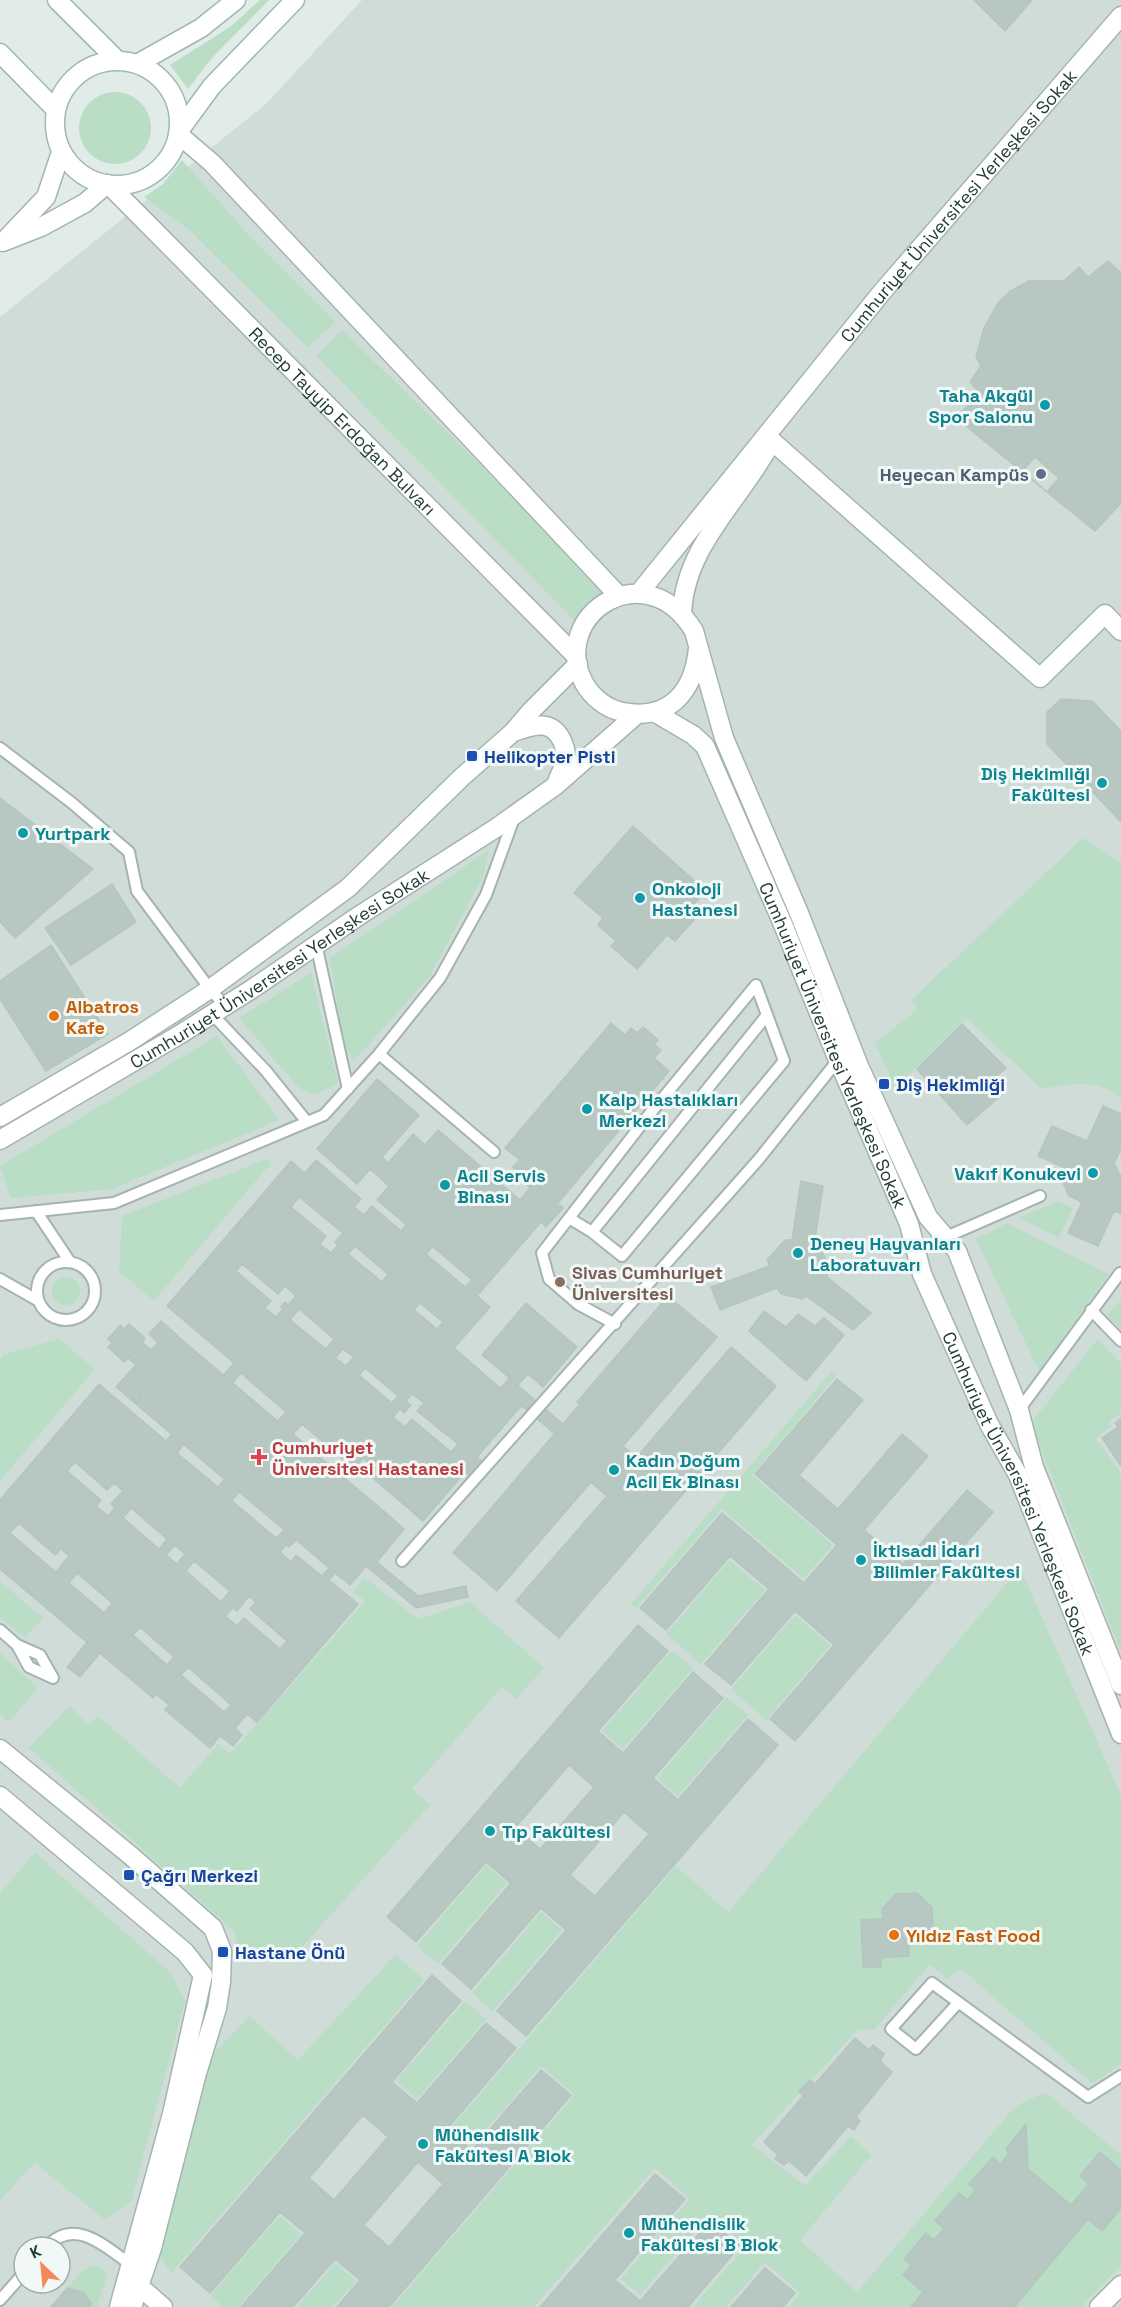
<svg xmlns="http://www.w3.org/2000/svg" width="1121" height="2307" font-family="'Space Grotesk',sans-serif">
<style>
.built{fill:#d0dcd7;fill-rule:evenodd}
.green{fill:#baddc6}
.building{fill:#b7c7c1;stroke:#b4c6c0;stroke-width:1.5;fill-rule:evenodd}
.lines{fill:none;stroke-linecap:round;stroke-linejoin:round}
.lane-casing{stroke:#a4b4b0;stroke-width:14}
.street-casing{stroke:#a4b4b0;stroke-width:21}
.secondary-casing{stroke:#a0b8b1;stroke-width:21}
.lane{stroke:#fff;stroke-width:10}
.street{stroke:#fff;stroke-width:18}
.secondary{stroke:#fff;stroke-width:18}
.culture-dot{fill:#0f9aa8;stroke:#f2f8f6;stroke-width:2}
.service-dot{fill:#5c6f8a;stroke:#f2f8f6;stroke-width:2}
.transit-dot{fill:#1a4fb4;stroke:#f2f8f6;stroke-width:2}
.food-dot{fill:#e8710a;stroke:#f2f8f6;stroke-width:2}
.education-dot{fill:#8d6e63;stroke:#f2f8f6;stroke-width:2}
.health-dot{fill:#e0444e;stroke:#f2f8f6;stroke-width:2}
.labels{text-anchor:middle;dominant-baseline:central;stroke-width:6;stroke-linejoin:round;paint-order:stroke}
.street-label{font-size:18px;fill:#223d38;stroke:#f2f8f6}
.culture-label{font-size:18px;font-weight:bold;fill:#0d838f;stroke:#f2f8f6;text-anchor:start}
.service-label{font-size:18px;font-weight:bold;fill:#4e5e75;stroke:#f2f8f6;text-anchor:end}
.transit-label{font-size:18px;font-weight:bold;fill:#164399;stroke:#f2f8f6;text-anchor:start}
.food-label{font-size:18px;font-weight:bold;fill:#c56008;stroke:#f2f8f6;text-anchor:start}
.education-label{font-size:18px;font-weight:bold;fill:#785e54;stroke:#f2f8f6;text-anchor:start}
.health-label{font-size:18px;font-weight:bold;fill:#be3a42;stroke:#f2f8f6;text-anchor:start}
</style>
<rect width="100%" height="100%" fill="#e1ece8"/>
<path class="built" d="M362,0H1121V2307H0V317L266,104ZM24,2247H60V2283H24Z"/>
<path class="green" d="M260,0H269L211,59L188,89L170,65L230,27Z
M79 128a36 36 0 1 1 72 0a36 36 0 1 1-72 0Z
M182,160L246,232L336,322L307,347L187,228L144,197L163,184Z
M342,330L479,463L606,598L579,625L316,356Z
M1083,838L1121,863V1098C1097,1078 1070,1084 1042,1089L966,1018L896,1088L875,1043L918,1009L911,1000Z
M489,850L483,877L430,976L354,1061L343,1042L330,958Z
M311,973L338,1083L315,1095L299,1088L239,1018Z
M217,1036L279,1120L112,1189L11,1198L0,1166Z
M267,1159L271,1163L154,1301L119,1271L122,1216Z
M1058,1201L1073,1208L1059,1238L1019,1218Z
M1007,1223L1109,1274L1039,1371L976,1239Z
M52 1291a14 14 0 1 1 28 0a14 14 0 1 1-28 0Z
M1121,1300V1329L1107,1315Z
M59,1339L95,1369L0,1481V1361L3,1355Z
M1098,1339L1121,1363V1413L1109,1422L1112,1426L1096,1438L1121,1473V1652L1031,1423Z
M832,1371L837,1375L752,1475L833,1545L804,1579L722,1509L636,1608L631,1604Z
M730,1560L765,1590L701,1664L666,1634Z
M1020,1568L1121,1795V2064L1092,2083L960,1968L947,1979L930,1964L874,2030L858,2029L752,2145L805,2186L851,2136L871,2155L800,2240L857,2292L1014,2108L1027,2100L1046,2093L1121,2155V2265L1081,2307H788L800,2293L765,2262L726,2307H693L746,2246L709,2215L640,2295L621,2279L690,2199L655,2168L534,2307H392L575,2095L541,2066L472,2146L451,2128L676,1866L728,1912Z
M364,1577L418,1619L470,1602L544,1668L516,1699L502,1687L412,1789L430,1805L292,1958L282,1949L238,1952L234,1931L29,1748L70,1706L89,1725L98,1716L180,1788L218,1744L230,1754L356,1612L365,1601L353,1592Z
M0,1581L43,1618L25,1638L0,1617Z
M795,1615L830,1645L766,1720L731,1689Z
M672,1650L693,1668L623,1749L602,1731Z
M0,1653L38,1688L9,1722L0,1713Z
M727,1697L748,1715L678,1796L657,1778Z
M35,1853L171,1973L185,2001L131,2202L105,2220L35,2163L0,2200V1893Z
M486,1865L507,1883L438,1964L417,1946Z
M541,1912L562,1930L493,2011L472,1993Z
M395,1955L424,1980L171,2273L159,2254L211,2056L249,2016L298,2060Z
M465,2001L486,2019L417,2099L396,2081Z
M280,2216L301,2234L238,2307H223L210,2296Z
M335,2263L356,2281L333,2307H297Z
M92,2266L101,2267L108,2273L97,2307H51L82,2271Z"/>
<path class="building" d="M974,0H1032L1005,31Z
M1108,261L1121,273V503L1095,531L955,417L981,394L970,382L981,366L976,357L984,328L998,303L1010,291L1029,281H1064L1079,267L1088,277Z
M1035,457L1059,478L1047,492L1023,471Z
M1061,699L1092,701L1121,731V822L1047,744V712Z
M0,798L93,869L15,938L0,922Z
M633,826L706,891L694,904L702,911L675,941L667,935L637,969L611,946L616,941L598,925L603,918L574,893Z
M112,884L136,922L71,965L45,928Z
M51,945L108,1034L46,1071L0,999V981Z
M611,1023L625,1035L631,1028L637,1033L643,1027L658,1040L654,1044L661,1050L654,1058L669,1071L558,1203L534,1183L530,1188L518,1177L521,1174L513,1167L520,1160L505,1148Z
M962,1024L1006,1068L994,1078L1006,1091L967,1125L917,1069Z
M377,1079L419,1115L382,1157L388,1163L413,1134L425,1145L438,1130L520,1200L534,1183L563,1208L546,1227L541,1222L483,1289L377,1200L389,1186L370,1169L357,1184L317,1149Z
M1103,1106L1121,1114V1149L1114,1163L1121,1177V1214L1114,1211L1098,1246L1068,1233L1082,1202L1069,1196L1063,1183L1069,1170L1038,1156L1052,1126L1087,1141Z
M316,1160L361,1199L354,1207L364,1215L372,1206L401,1231L406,1225L432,1247L426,1254L465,1287L472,1280L483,1289L477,1296L490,1307L454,1348L521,1406L477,1457L484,1463L471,1477L465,1472L423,1521L368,1474L374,1467L363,1458L345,1479L334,1470L343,1459L302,1424L292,1435L277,1422L286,1412L241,1373L232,1384L223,1376L234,1363L167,1306L291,1161L305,1173ZM299,1197L343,1233L335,1242L338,1245L331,1253L320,1244L326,1236L291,1207ZM355,1246L388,1274L382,1282L348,1254ZM242,1264L278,1294L285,1286L296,1296L288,1305L285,1302L281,1307L283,1309L276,1317L265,1308L271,1301L236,1271ZM420,1303L443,1322L437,1329L414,1310ZM299,1309L334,1339L326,1349L290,1320ZM343,1349L354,1357L346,1366L335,1358ZM365,1368L398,1396L392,1403L359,1375ZM412,1394L424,1403L417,1411L458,1444L451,1452L412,1419L405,1427L393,1417L400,1409L404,1413L411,1405L406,1401Z
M801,1181L823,1186L814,1245H819L831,1270L826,1276L871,1313L853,1330L806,1296L802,1299L781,1294L777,1288L720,1310L711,1287L770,1266L767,1260L785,1240H792Z
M668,1296L717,1337L623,1446L636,1458L731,1347L776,1386L559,1638L516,1601L607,1496L591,1482L497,1591L453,1553L580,1404L577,1402Z
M526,1303L577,1347L543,1387L528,1374L518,1385L482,1355Z
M764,1311L786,1327L798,1314L815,1326L824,1318L844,1335L806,1381L749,1331Z
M161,1321L188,1345L174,1361L167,1355L140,1384L146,1388L139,1396L141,1398L136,1404L116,1387L136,1365L128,1357L124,1362L108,1347L112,1343L108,1339L120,1325L124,1329L129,1324L145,1338L142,1342L151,1350L158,1343L149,1334Z
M188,1345L386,1513L335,1573L136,1404L141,1398L139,1396L146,1388L140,1384L167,1355L174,1361Z
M509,1378L563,1424L555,1434L501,1388Z
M837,1379L863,1400L799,1475L838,1509L902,1434L928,1456L864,1530L903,1564L967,1490L993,1512L795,1741L770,1719L834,1645L795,1611L731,1685L705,1664L769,1589L730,1556L666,1630L640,1608L722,1513L804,1583L837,1545L755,1474Z
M99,1384L166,1441L171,1435L183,1445L177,1453L218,1487L224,1480L239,1492L232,1501L276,1538L284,1530L296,1540L289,1547L286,1545L280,1552L291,1562L296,1555L322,1576L329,1568L335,1573L329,1580L358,1604L257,1722L247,1714L235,1728L242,1735L233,1746L220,1736L210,1748L165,1710L169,1705L156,1694L153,1698L0,1569V1500ZM75,1462L107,1490L114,1483L123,1491L111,1504L115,1508L108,1516L96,1506L101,1500L67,1471ZM131,1508L167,1539L159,1549L123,1518ZM19,1523L55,1555L61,1549L69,1556L56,1572L10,1533ZM175,1545L185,1554L177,1564L166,1555ZM194,1561L230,1591L221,1602L186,1571ZM77,1573L112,1603L104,1613L69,1583ZM249,1596L256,1602L250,1609L287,1641L280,1649L244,1618L237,1626L225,1616L233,1608L237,1611ZM140,1627L174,1657L167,1665L133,1635ZM188,1667L231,1705L224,1712L181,1675Z
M1121,1418V1466L1102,1438L1118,1427L1115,1423Z
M386,1513L404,1529L377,1562L418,1596L466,1586L468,1597L416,1608L366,1566L350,1585L335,1573Z
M638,1625L668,1651L598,1731L623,1753L693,1672L723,1698L653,1778L678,1800L748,1719L778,1745L526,2036L497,2011L566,1930L541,1908L471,1989L442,1964L511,1883L486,1862L416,1942L387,1917ZM569,1765L594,1787L540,1849L515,1828ZM624,1812L649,1834L595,1896L570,1875Z
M87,1642L100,1653L80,1677L67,1667Z
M917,1893L932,1907L933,1927L919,1942L909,1943V1956L881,1958V1967H863L861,1920L883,1919L882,1909L896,1894Z
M432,1975L461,2001L392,2082L417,2103L486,2023L516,2048L447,2129L472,2150L541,2070L571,2095L389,2307H337L360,2280L335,2259L293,2307H241L305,2233L280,2212L210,2293L180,2267ZM363,2115L388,2137L334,2200L309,2178ZM418,2162L443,2184L389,2247L364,2225Z
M855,2038L869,2050L873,2045L884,2054L880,2061L892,2072L856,2117L860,2121L854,2130L848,2126L806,2176L789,2161L784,2165L775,2159L778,2155L764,2142L803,2096L799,2091L810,2080L815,2084Z
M1026,2124L1028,2169L1071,2205L1089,2184L1080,2176L1100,2152L1121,2170V2208L1102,2231L1088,2219L1015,2306L1016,2307H911L923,2292L903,2275L911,2265L904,2259L926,2233L934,2240L944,2229L935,2221L959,2193L967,2200L976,2190L969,2184L993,2157L1000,2164L1009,2154L1006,2149Z
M655,2174L685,2199L615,2280L640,2301L710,2221L740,2246L688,2307H540Z
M765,2268L795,2293L783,2307H731Z
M67,2288L84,2293L91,2303L90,2307H51Z"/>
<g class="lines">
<defs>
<path id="lane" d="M0,748L72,803L129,852L137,891L210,989L225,1006
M316,944L348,1089
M212,1014L266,1071L307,1122
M379,1054L494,1152
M36,1211L70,1262
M0,1215L114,1203L324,1115L379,1054L440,978L486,895L514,818
M569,1218L592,1232L622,1256L784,1061L756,985
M592,1232L767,1015
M946,1237L1040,1196
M37 1291a29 29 0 1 1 58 0a29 29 0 1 1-58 0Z
M0,1279L37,1300
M1091,1310L1121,1341
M615,1324L578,1304L549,1279L542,1253L648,1116L756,985
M1019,1410L1120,1273
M402,1561L759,1159L838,1060
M0,1630L17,1645L40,1655L53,1678L29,1667L17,1645
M958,2003L916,2049L891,2029L932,1983L1088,2097L1121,2076
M47,2247C74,2216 106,2247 131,2265
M0,2300L24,2273"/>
<g id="street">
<path d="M178,134L212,163L619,596"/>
<path id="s1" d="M109,185L576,656"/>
<path d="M8,237L46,197L61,152"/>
<path d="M3,242L41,227L85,203L107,184"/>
<path d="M772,441L1040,678L1105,614L1121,631"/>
<path id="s2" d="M639,593L882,292L1121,16"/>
<path d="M682,614C684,548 738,502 768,448"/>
<path d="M698,648C694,692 669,721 623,712C606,709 592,697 584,683C548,615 646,551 694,631L724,738L799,913L859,1066L928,1217L957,1251L1019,1410L1034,1467L1121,1685"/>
<path id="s3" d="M654,712L693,735L705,746L782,922L838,1060L909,1224L922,1274L989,1424L1018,1475L1121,1734"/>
<path d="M513,732C523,729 535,724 546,726C561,730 569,751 564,764C563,770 559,776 557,782"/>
<path d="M0,1117L130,1041L210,989L348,888L462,777L513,732L530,712L578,664"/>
<path id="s4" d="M0,1140L179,1035L252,989L360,915L496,828L555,786L636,715"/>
<path d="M0,1749L130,1855L213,1928L222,1951L221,1982L217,2008L197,2073L152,2248L132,2307"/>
<path d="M0,1796L185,1952L203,1975L172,2114L119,2307"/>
<path d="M139,2286L163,2307"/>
<path d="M1099,2307L1121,2285"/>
</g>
<path id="secondary" d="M57,0L118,61
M0,53L56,110
M55 123a62 62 0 1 1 124 0a62 62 0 1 1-124 0Z
M137,64L201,28L236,0
M179,131L212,86L295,0"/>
</defs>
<use href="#lane" class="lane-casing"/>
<use href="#street" class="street-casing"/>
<use href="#secondary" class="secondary-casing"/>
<use href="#lane" class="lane"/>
<use href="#street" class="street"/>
<use href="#secondary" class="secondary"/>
</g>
<g class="culture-dot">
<circle cx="1045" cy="405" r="6"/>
<circle cx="1102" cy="783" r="6"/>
<circle cx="23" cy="833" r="6"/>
<circle cx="640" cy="898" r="6"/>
<circle cx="587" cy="1109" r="6"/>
<circle cx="1093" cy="1173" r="6"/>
<circle cx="445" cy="1185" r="6"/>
<circle cx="798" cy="1253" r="6"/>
<circle cx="614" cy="1470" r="6"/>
<circle cx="861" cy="1560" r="6"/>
<circle cx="490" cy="1831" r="6"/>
<circle cx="423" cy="2144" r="6"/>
<circle cx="629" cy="2233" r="6"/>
</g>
<circle class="service-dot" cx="1041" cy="474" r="6"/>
<g class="transit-dot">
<rect x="466" y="750" width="12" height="12" rx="3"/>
<rect x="878" y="1078" width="12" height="12" rx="3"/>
<rect x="123" y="1869" width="12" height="12" rx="3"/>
<rect x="217" y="1946" width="12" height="12" rx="3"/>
</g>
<g class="food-dot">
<circle cx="54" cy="1016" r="6"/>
<circle cx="894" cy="1935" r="6"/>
</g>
<circle class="education-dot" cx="560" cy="1282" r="6"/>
<path class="health-dot" d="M256 1448h6v6h6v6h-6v6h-6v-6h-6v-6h6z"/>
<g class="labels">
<g class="street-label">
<text stroke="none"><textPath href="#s2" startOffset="502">Cumhuriyet Üniversitesi Yerleşkesi Sokak</textPath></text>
<text stroke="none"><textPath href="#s1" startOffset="332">Recep Tayyip Erdoğan Bulvarı</textPath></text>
<text stroke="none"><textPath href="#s4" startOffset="328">Cumhuriyet Üniversitesi Yerleşkesi Sokak</textPath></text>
<text stroke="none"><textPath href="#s3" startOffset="387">Cumhuriyet Üniversitesi Yerleşkesi Sokak</textPath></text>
<text stroke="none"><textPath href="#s3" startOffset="873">Cumhuriyet Üniversitesi Yerleşkesi Sokak</textPath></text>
</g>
<g class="culture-label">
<text x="1033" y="395" text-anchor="end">Taha Akgül<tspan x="1033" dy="21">Spor Salonu</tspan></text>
<text x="1090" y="773" text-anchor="end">Diş Hekimliği<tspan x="1090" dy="21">Fakültesi</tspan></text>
<text x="35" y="833">Yurtpark</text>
<text x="652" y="888">Onkoloji<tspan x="652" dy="21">Hastanesi</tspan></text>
<text x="599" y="1099">Kalp Hastalıkları<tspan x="599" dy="21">Merkezi</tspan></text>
<text x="1081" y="1173" text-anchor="end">Vakıf Konukevi</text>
<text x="457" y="1175">Acil Servis<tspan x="457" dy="21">Binası</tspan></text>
<text x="810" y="1243">Deney Hayvanları<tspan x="810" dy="21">Laboratuvarı</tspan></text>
<text x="626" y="1460">Kadın Doğum<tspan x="626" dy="21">Acil Ek Binası</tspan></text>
<text x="873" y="1550">İktisadi İdari<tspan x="873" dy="21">Bilimler Fakültesi</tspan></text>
<text x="502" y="1831">Tıp Fakültesi</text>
<text x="435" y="2134">Mühendislik<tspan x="435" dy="21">Fakültesi A Blok</tspan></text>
<text x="641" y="2223">Mühendislik<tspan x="641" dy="21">Fakültesi B Blok</tspan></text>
</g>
<g class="service-label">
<text x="1029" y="474">Heyecan Kampüs</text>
</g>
<g class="transit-label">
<text x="484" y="756">Helikopter Pisti</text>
<text x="896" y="1084">Diş Hekimliği</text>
<text x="141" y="1875">Çağrı Merkezi</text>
<text x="235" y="1952">Hastane Önü</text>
</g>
<g class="food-label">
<text x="66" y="1006">Albatros<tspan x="66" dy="21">Kafe</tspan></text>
<text x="906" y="1935">Yıldız Fast Food</text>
</g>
<g class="education-label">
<text x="572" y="1272">Sivas Cumhuriyet<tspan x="572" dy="21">Üniversitesi</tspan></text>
</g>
<g class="health-label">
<text x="272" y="1447">Cumhuriyet<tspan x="272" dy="21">Üniversitesi Hastanesi</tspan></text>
</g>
</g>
<g transform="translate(42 2265) rotate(334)"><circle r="28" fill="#f2f8f6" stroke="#9fadaa" stroke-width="1.5"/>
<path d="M0-4.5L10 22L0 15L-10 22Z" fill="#f28a5a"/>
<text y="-9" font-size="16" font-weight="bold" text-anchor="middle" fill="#223d38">K</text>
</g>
</svg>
